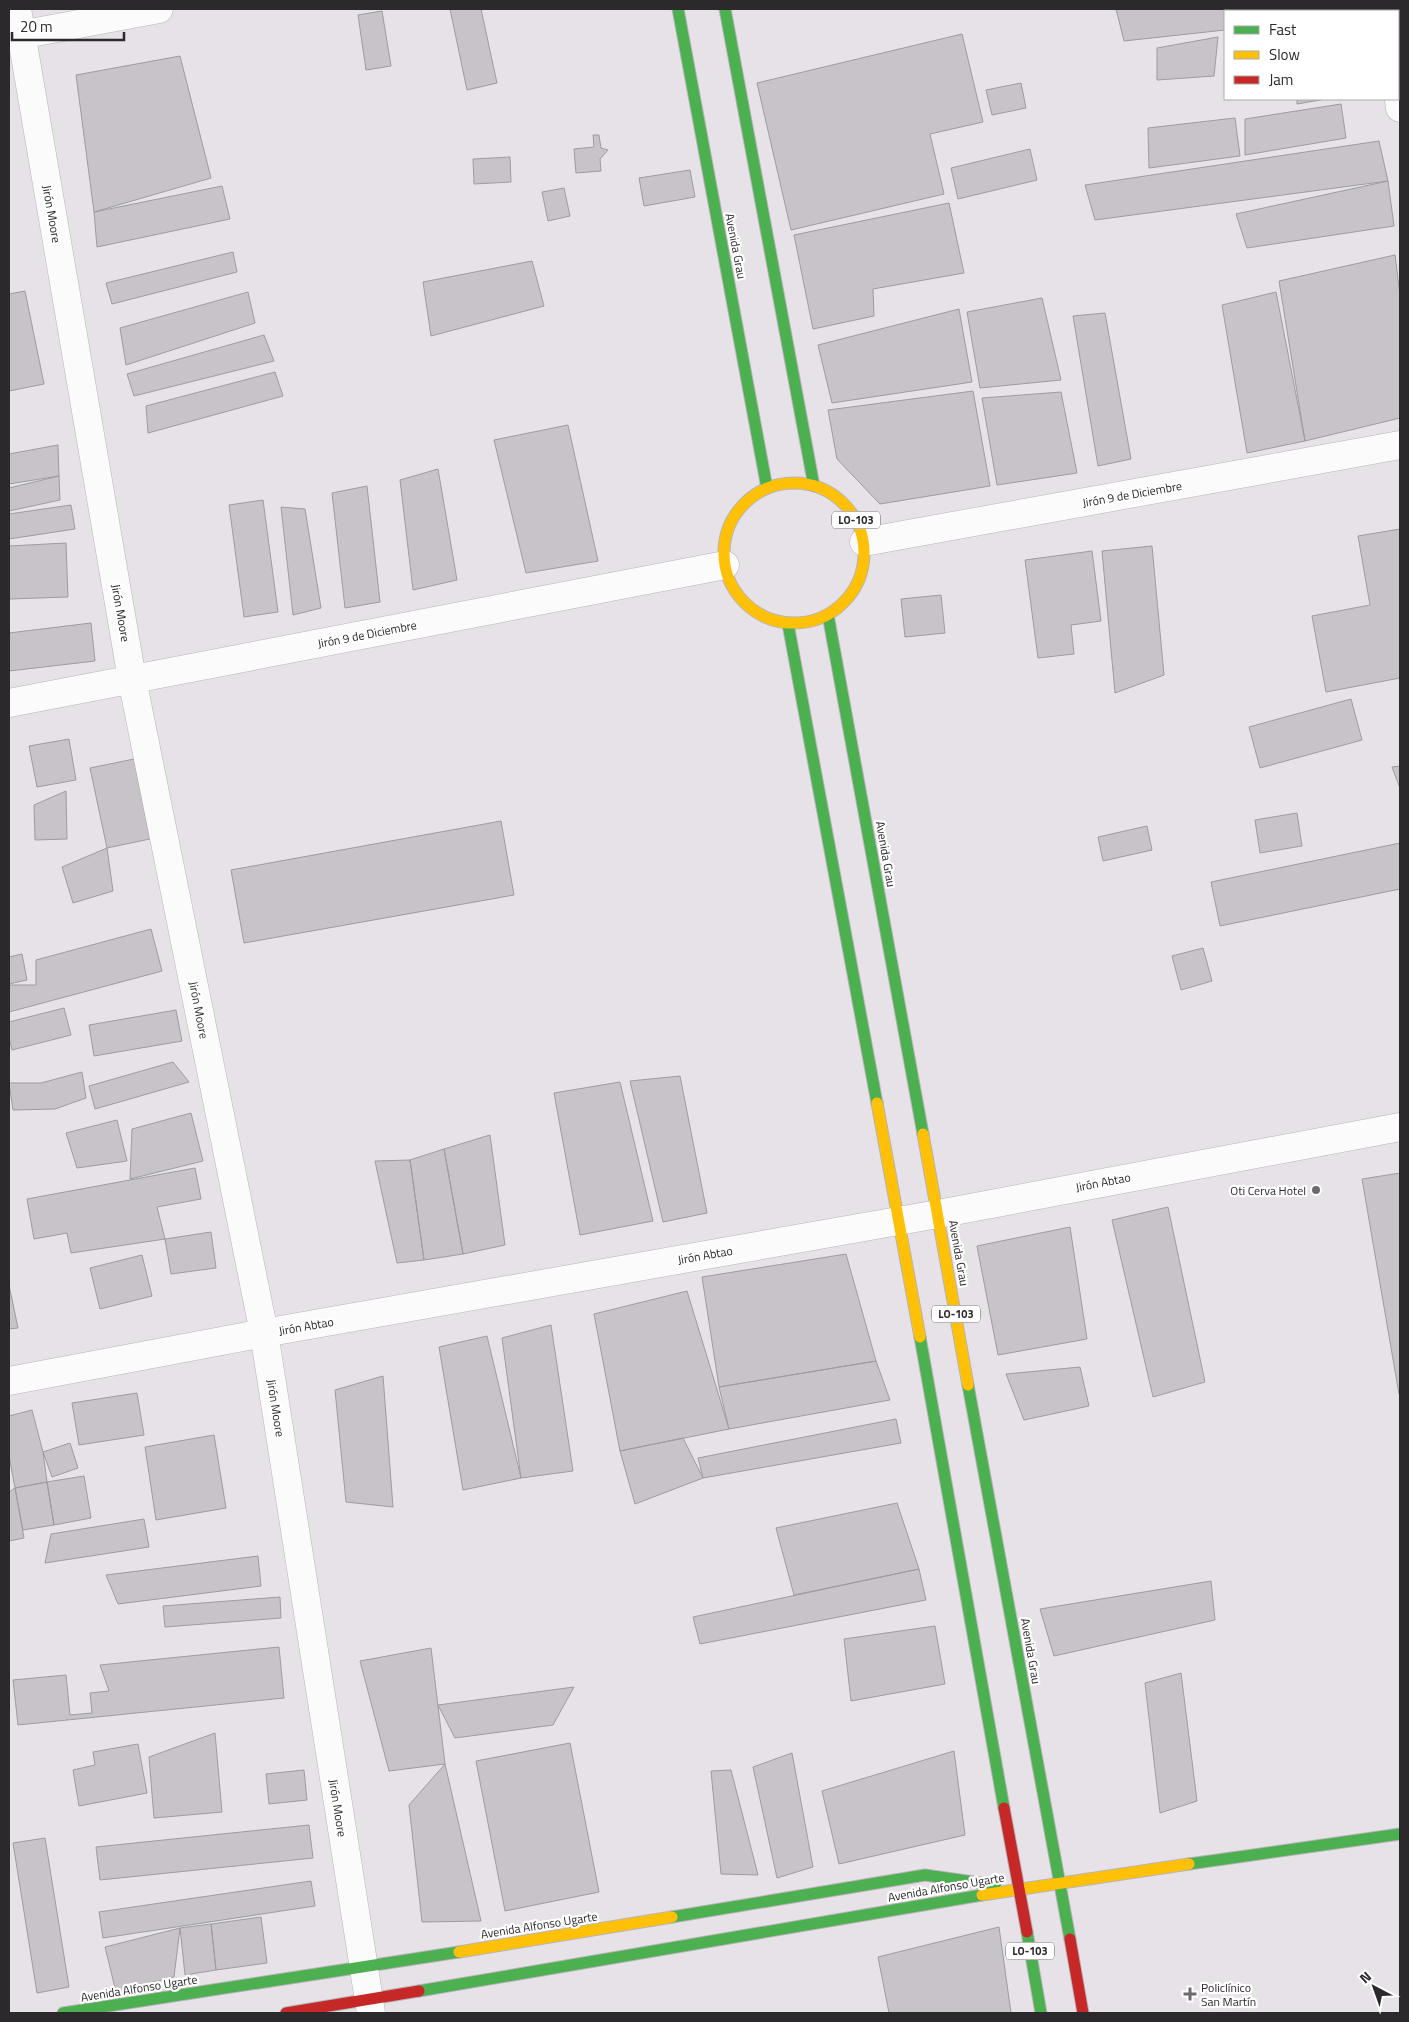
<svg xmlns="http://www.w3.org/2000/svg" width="1409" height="2022" font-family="'Titillium Web',sans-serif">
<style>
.building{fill:#c7c3c8;stroke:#9e9ca0}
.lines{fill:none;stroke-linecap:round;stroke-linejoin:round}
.street-casing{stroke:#b7b4b8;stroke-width:29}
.fast-casing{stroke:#b7b4b8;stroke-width:13}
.slow-casing{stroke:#b7b4b8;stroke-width:13}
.jam-casing{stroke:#b7b4b8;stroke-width:13}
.street{stroke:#fbfbfb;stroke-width:28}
.fast{stroke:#4caf50;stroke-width:11}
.slow{stroke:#ffc107;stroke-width:11}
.jam{stroke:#c62828;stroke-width:11}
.poi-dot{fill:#6d6a6e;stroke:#fff;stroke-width:2}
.labels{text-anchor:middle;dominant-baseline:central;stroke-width:4.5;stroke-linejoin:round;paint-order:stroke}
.shield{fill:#fff;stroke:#6b696c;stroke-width:1}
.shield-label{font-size:11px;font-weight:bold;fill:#2c292d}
.street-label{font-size:12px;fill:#2c292d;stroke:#fff}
.poi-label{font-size:12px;fill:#2c292d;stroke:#fff;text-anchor:end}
</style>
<rect width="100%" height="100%" fill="#e6e2e7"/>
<path class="building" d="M450,9H481L497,83L467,90Z
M1116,9H1362V11H1225V30L1124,41Z
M382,11L391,66L366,70L358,15Z
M962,34L983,122L930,134L944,194L791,230L757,83Z
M1218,37L1214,76L1157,80V48Z
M180,56L211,178L94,212L76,75Z
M1021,83L1026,108L992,115L986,90Z
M1297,99H1326L1297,104Z
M1341,104L1346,138L1245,155V119Z
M1235,118L1240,156L1149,168L1148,128Z
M593,135H599L601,148L608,150L600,159L601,171L576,173L574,149L594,147Z
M1379,141L1388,181L1095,220L1085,185Z
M1030,149L1037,180L958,199L951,168Z
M510,157L511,182L474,184L473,159Z
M690,170L695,197L644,206L639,178Z
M1388,181L1394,226L1247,248L1236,214Z
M222,186L230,219L97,247L94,212Z
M564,188L570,216L548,221L542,192Z
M949,203L964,273L873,289L874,316L813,329L794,235Z
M233,252L237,272L112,304L106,283Z
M1395,255L1400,295V418L1305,441L1279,281Z
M532,261L544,306L431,336L423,282Z
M25,291L44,384L9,391V294Z
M248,292L255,323L126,365L120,328Z
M1276,292L1305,441L1247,453L1222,305Z
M1042,298L1061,380L980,388L967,312Z
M959,309L972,382L832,403L818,345Z
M1105,313L1131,459L1098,466L1073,316Z
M264,335L274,361L134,396L127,374Z
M275,372L283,396L148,433L146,406Z
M973,391L990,486L880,504L837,459L828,410Z
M1061,392L1077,473L997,485L982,398Z
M568,425L598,561L526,573L494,440Z
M58,445L59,476L9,484V454Z
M438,469L457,580L413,590L400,480Z
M59,476L60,500L9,511V488Z
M367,486L380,602L345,608L332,493Z
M263,500L278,612L244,617L229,505Z
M71,505L75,529L9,539V514Z
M281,507L305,509L321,608L293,615Z
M1400,529V678L1326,692L1312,616L1370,605L1358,536Z
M66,543L68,597L9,599V546Z
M1152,546L1164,675L1115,693L1102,551Z
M1092,551L1101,621L1071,625L1074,654L1038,658L1025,560Z
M941,595L945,633L905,637L901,599Z
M91,623L95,661L9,671V633Z
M1351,699L1362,740L1260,768L1249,727Z
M69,739L76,780L37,787L29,746Z
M134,759L150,839L107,848L90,768Z
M1400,766V788L1392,767Z
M66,791L67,839L35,840L34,805Z
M1297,813L1302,846L1260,853L1255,820Z
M501,821L514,895L244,943L231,870Z
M1147,826L1152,850L1103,861L1098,837Z
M1400,843V889L1220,926L1211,882Z
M107,848L113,891L73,903L62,867Z
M151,929L162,971L9,1012V985H36V960Z
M1203,948L1212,981L1181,990L1172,956Z
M22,954L27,980L9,984V957Z
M64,1008L71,1035L12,1050L9,1038V1022Z
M176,1010L182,1041L94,1056L89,1025Z
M173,1062L189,1082L95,1109L89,1086Z
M82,1072L86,1098L55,1109L13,1110L9,1083H41Z
M680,1076L707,1213L663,1222L630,1081Z
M620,1082L653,1221L580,1235L554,1093Z
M191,1113L203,1161L130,1179L132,1129Z
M117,1120L127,1161L77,1168L66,1133Z
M490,1135L505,1245L463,1254L444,1149Z
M444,1149L463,1254L424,1260L410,1160Z
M410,1160L424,1260L397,1263L375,1161Z
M195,1168L201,1199L157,1207L165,1239L71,1253L67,1233L34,1239L27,1199Z
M1400,1173V1394H1399L1362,1179Z
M1168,1207L1205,1382L1153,1397L1112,1220Z
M1070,1227L1087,1339L998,1355L977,1246Z
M211,1232L216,1268L171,1274L165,1239Z
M846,1254L876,1361L719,1387L702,1277Z
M142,1255L152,1296L100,1309L90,1268Z
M9,1285L18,1328L9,1329Z
M687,1291L729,1429L620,1451L594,1314Z
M551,1325L573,1471L521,1478L502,1338Z
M487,1336L521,1478L463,1490L439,1347Z
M876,1361L890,1400L729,1429L719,1387Z
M1080,1367L1089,1406L1024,1420L1006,1374Z
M383,1376L393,1507L346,1502L335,1390Z
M137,1393L144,1435L79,1445L72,1403Z
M32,1410L43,1452L47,1482L15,1488L9,1456V1416Z
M896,1419L901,1443L703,1478L698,1458Z
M214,1435L226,1508L156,1520L145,1447Z
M683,1438L703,1478L635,1504L620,1451Z
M70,1443L78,1468L52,1477L43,1452Z
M84,1476L91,1518L54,1525L47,1482Z
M47,1482L54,1525L23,1530L15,1488Z
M15,1488L24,1538L9,1541V1492Z
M897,1503L919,1569L794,1595L776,1528Z
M144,1519L149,1547L45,1563L51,1534Z
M258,1556L261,1586L118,1604L106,1575Z
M919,1569L926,1600L700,1644L693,1617Z
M1211,1581L1215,1620L1054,1656L1040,1609Z
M280,1597L281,1618L165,1627L163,1606Z
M935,1626L945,1684L851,1701L844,1639Z
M279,1647L284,1698L18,1725L13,1680L66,1675L70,1715L92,1713L90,1693L109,1691L100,1665Z
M431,1648L445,1764L389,1771L360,1661Z
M1181,1673L1197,1801L1160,1813L1145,1683Z
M574,1687L553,1725L455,1738L438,1705Z
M215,1733L222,1812L154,1818L149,1757Z
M570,1743L599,1892L505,1911L476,1761Z
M138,1744L147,1793L79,1806L73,1770L95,1765L93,1752Z
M954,1751L965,1835L839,1864L822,1791Z
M792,1753L813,1867L777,1878L753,1767Z
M445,1764L481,1921L422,1922L409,1805Z
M304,1770L307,1800L269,1804L266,1774Z
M731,1770L758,1875L721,1874L711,1771Z
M309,1825L313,1858L100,1880L96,1847Z
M45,1838L69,1987L37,1993L13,1843Z
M311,1881L315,1906L103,1938L99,1912Z
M261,1917L267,1963L216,1970L211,1924Z
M211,1924L216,1970L185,1975L180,1928Z
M999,1927L1011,2013H889L878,1957Z
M180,1928L174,1977L116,1992L105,1947Z"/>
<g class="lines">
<defs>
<path id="street" d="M17,9L132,679L264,1333L371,2013
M1384,9V11
M9,37L159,9
M1398,93L1400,108
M864,542L1400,445
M9,703L725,565
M9,1381L264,1333L938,1214L1400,1127"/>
<path id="fast" d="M678,9L767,488
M725,9L814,486
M828,615L923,1134
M788,624L877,1103
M920,1337L1004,1808
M968,1385L1070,1939
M1189,1864L1400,1834
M672,1917L925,1875L995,1885
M1027,1932L1041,2013
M419,1991L982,1895
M63,2013L459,1952"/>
<path id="slow" d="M724 553a70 70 0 1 1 140 0a70 70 0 1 1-140 0Z
M877,1103L920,1337
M923,1134L968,1385
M982,1895L1189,1864
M459,1952L672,1917"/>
<path id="jam" d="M1004,1808L1027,1932
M1070,1939L1083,2013
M286,2013L419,1991"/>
</defs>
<use href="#street" class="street-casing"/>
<use href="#fast" class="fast-casing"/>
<use href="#slow" class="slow-casing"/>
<use href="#jam" class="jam-casing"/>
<use href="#street" class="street"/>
<use href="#fast" class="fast"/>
<use href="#slow" class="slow"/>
<use href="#jam" class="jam"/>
</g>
<g class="poi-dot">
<circle cx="1316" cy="1190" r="5"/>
<path d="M1187.5 1986.5h5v5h5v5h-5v5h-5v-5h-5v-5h5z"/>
</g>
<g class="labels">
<g class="shield">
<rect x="832" y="511.5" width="48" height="17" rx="4"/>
<rect x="932" y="1305.5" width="48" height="17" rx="4"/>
<rect x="1006" y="1942.5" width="48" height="17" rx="4"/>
</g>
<g class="shield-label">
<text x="856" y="520">LO-103</text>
<text x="956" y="1314">LO-103</text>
<text x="1030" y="1951">LO-103</text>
</g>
<g class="street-label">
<text transform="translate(52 214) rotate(80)">Jirón Moore</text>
<text transform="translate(736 246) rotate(79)">Avenida Grau</text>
<text transform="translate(1132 494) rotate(-10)">Jirón 9 de Diciembre</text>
<text transform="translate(121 613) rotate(80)">Jirón Moore</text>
<text transform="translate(367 634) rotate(-11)">Jirón 9 de Diciembre</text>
<text transform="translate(886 854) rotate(80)">Avenida Grau</text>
<text transform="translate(199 1010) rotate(79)">Jirón Moore</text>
<text transform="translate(1103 1182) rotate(-11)">Jirón Abtao</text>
<text transform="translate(959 1253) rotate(80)">Avenida Grau</text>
<text transform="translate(705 1255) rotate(-10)">Jirón Abtao</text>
<text transform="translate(306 1326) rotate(-10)">Jirón Abtao</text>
<text transform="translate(276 1408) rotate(81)">Jirón Moore</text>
<text transform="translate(1031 1651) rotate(80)">Avenida Grau</text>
<text transform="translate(338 1808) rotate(81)">Jirón Moore</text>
<text transform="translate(946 1887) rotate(-10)">Avenida Alfonso Ugarte</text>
<text transform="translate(539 1925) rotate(-9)">Avenida Alfonso Ugarte</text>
<text transform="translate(139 1988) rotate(-9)">Avenida Alfonso Ugarte</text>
</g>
<g class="poi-label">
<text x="1306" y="1190">Oti Cerva Hotel</text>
<text x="1201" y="1987" text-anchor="start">Policlínico<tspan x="1201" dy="14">San Martín</tspan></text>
</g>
</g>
<rect width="1409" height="2022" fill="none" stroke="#2c292d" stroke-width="20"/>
<rect x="1224" y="10" width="175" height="90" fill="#ffffff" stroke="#aba9ab"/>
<rect x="1234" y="26" width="25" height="8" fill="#4caf50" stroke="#aba9ab"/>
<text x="1269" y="35" font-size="15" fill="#2c292d">Fast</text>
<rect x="1234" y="51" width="25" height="8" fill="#ffc107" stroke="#aba9ab"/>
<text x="1269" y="60" font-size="15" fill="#2c292d">Slow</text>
<rect x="1234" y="76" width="25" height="8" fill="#c62828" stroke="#aba9ab"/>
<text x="1269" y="85" font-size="15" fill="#2c292d">Jam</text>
<g transform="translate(1374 1987) rotate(319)" stroke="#ffffff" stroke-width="4" paint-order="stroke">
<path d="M0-4L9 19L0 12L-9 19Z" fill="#2c292d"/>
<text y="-8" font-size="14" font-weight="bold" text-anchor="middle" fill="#2c292d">N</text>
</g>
<path d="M12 32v8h112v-8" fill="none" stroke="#2c292d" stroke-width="2.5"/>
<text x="20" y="32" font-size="15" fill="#2c292d" stroke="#ffffff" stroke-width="4" paint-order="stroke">20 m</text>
</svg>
